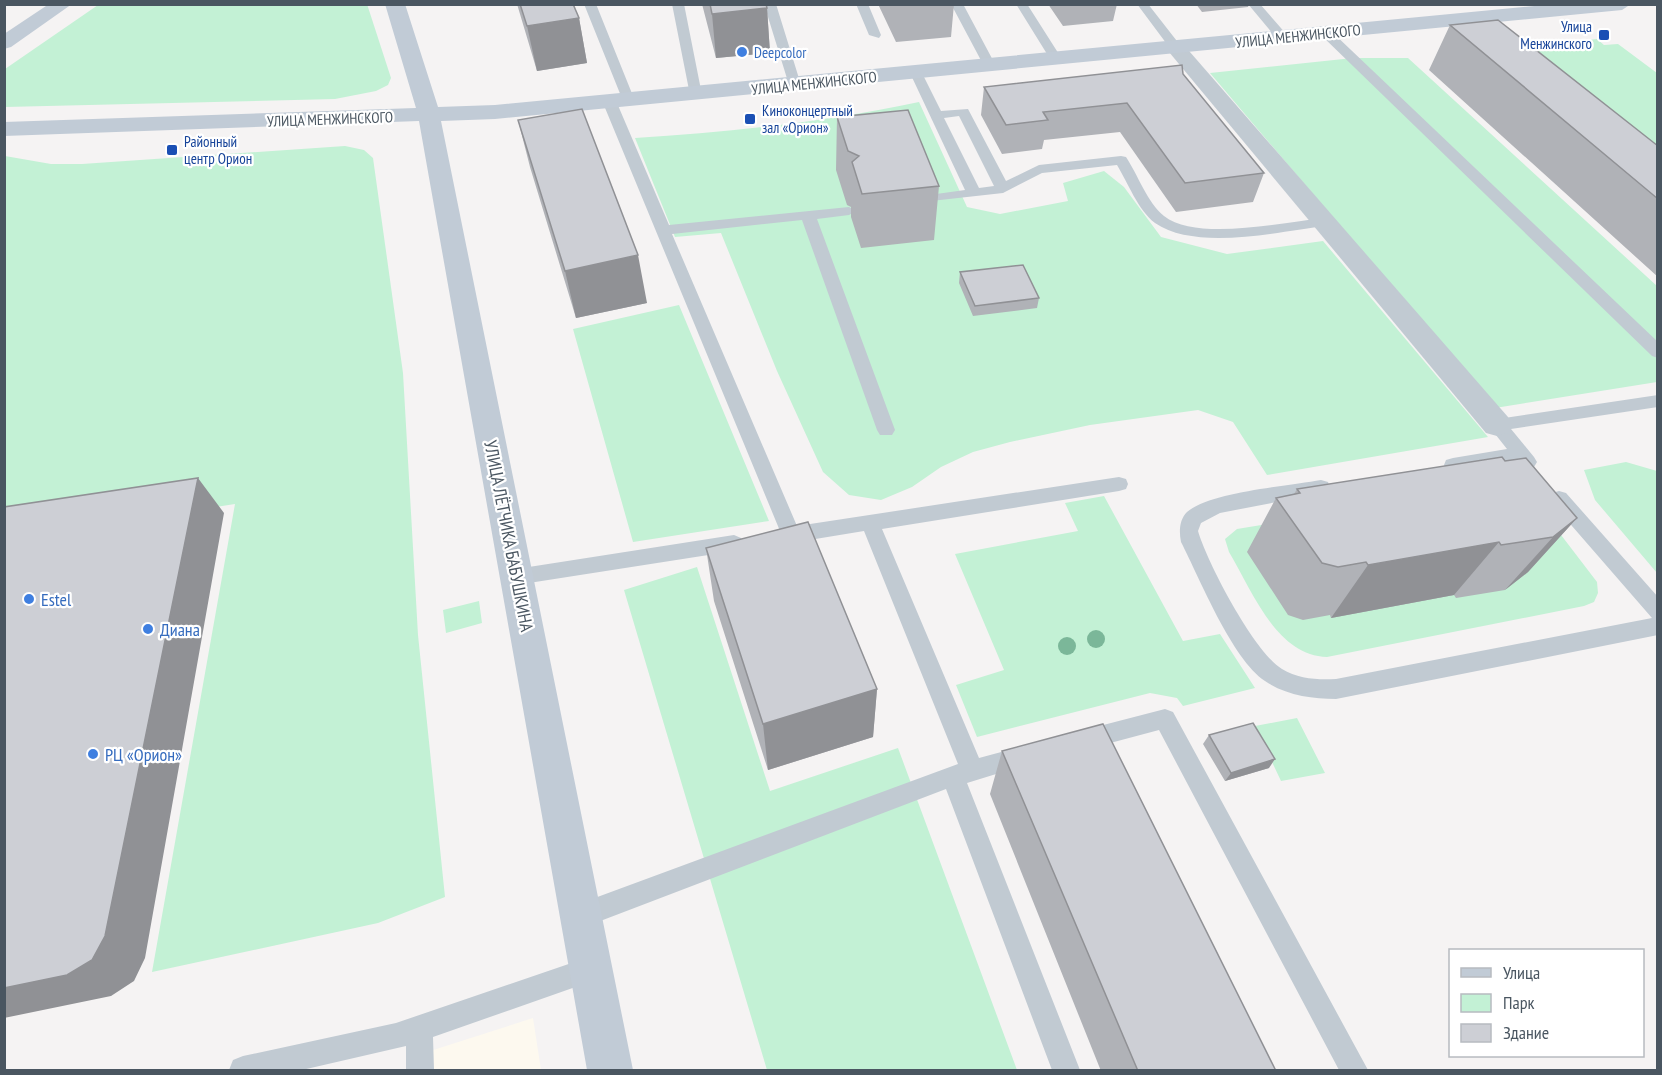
<svg xmlns="http://www.w3.org/2000/svg" width="1662" height="1075" font-family="'PT Sans Narrow',sans-serif">
<style>
.commercial{fill:#fdf9ef}
.green{fill:#c3f1d5}
.lines{fill:none;stroke-linecap:round;stroke-linejoin:round}
.lane{fill:#c1cad2;fill-rule:evenodd}
.street{fill:#c1cad2;fill-rule:evenodd}
.secondary{fill:#c1cbd6;fill-rule:evenodd}
.tree{fill:#7bb799}
.wall{fill:#b0b2b7}
.shaded-wall{fill:#909195}
.building{fill:#cdcfd5;stroke:#909195;stroke-width:1.5}
.transit-dot{fill:#1a4fb4;stroke:#fff;stroke-width:2}
.shop-dot{fill:#3f7fe0;stroke:#fff;stroke-width:2}
.labels{text-anchor:middle;dominant-baseline:central;stroke-width:4.5;stroke-linejoin:round;paint-order:stroke}
.far-transit-label{font-size:15px;fill:#164399;stroke:#fff;text-anchor:start}
.far-street-label{font-size:15px;fill:#4a5661;stroke:#fff}
.far-shop-label{font-size:15px;fill:#366cbe;stroke:#fff;text-anchor:start}
.street-label{font-size:18px;fill:#4a5661;stroke:#fff}
.shop-label{font-size:18px;fill:#366cbe;stroke:#fff;text-anchor:start}
</style>
<rect width="100%" height="100%" fill="#f5f3f3"/>
<path class="commercial" d="M533,1018L541,1070H425L427,1052Z"/>
<path class="green" d="M367,4L391,78L388,85L376,91L335,99L5,107V69L98,5Z
M1597,39L1604,45L1618,44L1657,73V209L1471,53Z
M1353,58H1408L1657,286V382L1495,408L1210,73Z
M919,102L967,207L1000,214L1068,201L1063,183L1104,171L1124,187L1161,237L1227,254L1323,241L1488,437L1267,475L1233,422L1198,410L1090,425L1010,442L973,452L941,467L912,487L881,500L849,495L823,472L777,371L721,233L675,237L635,138C731,132 825,122 919,102Z
M345,146L364,150L373,158L403,373L418,635L445,897L378,923L152,972L235,504L5,540V156L51,164H82Z
M679,305L769,521L633,542L573,329Z
M1626,462L1657,471V573L1595,500L1584,470Z
M1491,487L1545,514L1597,582L1598,593L1594,602L1584,606L1327,657C1276,656 1252,590 1229,552L1225,539L1237,529Z
M1104,496L1183,641L1220,634L1255,688L1183,706L1177,698L1150,693L977,737L956,685L1004,670L955,554L1078,531L1065,503Z
M697,567L770,791L898,748L1017,1070H767L624,590Z
M479,601L482,623L446,633L443,610Z
M1297,718L1325,773L1281,781L1255,726Z"/>
<g class="lines">
<path class="lane" d="M584,4H596L635,101L634,104H624L623,101Z
M672,4H684L702,95L701,98H691L690,95Z
M764,4H776L801,85L800,88L795,89L789,85Z
M856,4H868L881,35L879,38L869,35Z
M951,4H963L996,66L994,69L990,70L984,66Z
M1016,4H1027L1062,59L1060,62H1052Z
M1137,4H1148L1180,45V51H1172Z
M1248,4H1260L1287,35V41H1279Z
M1326,29L1330,30L1658,342V358L1652,356L1322,36L1320,33Z
M916,69L922,73L941,111L968,109L1006,181L1039,165L1121,156L1126,157C1138,175 1147,202 1164,216C1197,242 1284,222 1324,218L1331,222L1324,226C1278,232 1195,251 1155,223C1138,210 1128,183 1117,165L1042,173L1003,193L922,202L920,199L922,196L965,190L910,73ZM959,116L994,186L979,188L944,118Z
M610,99L617,103L669,225L849,207L856,211L849,215L817,219L895,430L892,435H880L877,430L802,220L672,234L797,526L1119,477L1126,479L1128,484L1126,489L1119,491L882,529L979,758L1024,746L1032,749L1035,756L1032,763L967,783L1080,1070H1052L946,789L582,928L573,924L569,915L573,906L958,764L864,531L791,543L780,540L777,535L780,531L603,103Z
M1658,395V407L1511,429L1534,457L1537,462L1534,467H1522L1517,461L1453,472L1446,470L1444,465L1446,460L1453,458L1507,449L1488,425L1491,420Z
M1321,480L1328,482L1330,487L1328,492L1220,513L1201,523L1198,531C1207,562 1254,652 1282,669C1298,679 1318,680 1336,679L1652,618L1552,503L1550,498L1552,493L1559,491L1566,493L1658,597V635L1336,699C1312,699 1285,695 1265,681C1232,659 1200,579 1181,542C1179,532 1179,520 1187,512C1210,492 1289,486 1321,480Z
M734,535L741,538L744,543L741,548L734,551L516,585L509,583L506,577L509,571L516,569Z
M1165,709L1173,712L1368,1070H1339L1159,730L1084,750L1076,747L1073,740L1076,733L1084,730Z
M592,956L601,960L605,969L601,978L433,1037L434,1070H406V1046L302,1070H229L233,1060L243,1056L396,1023Z"/>
<path class="street" d="M1176,42L1183,44L1508,417L1512,425L1508,433L1497,436L1486,433L1169,52L1166,48L1169,44Z"/>
<path class="secondary" d="M49,4H72L11,47L4,49V34Z
M385,4H405L438,107L495,105L1555,4H1631L1622,10L495,119L441,121L633,1070H587L419,121L4,136V122L416,108Z"/>
</g>
<g class="tree">
<circle cx="1096" cy="639" r="9"/>
<circle cx="1067" cy="646" r="9"/>
</g>
<path class="wall" d="M517,4H573L579,18L587,63L537,71Z
M702,4H766L767,8L770,53L716,58Z
M878,4H954L951,37L896,42Z
M1048,4H1117L1113,21L1063,26Z
M1196,4H1249L1248,7L1202,12Z
M1450,25L1658,146V277L1429,70Z
M1183,74L1264,173L1253,202L1176,212L1120,132L1044,140L1042,149L1002,154L981,115L984,87Z
M837,117L939,186L934,240L861,248L851,217V207L847,205L836,170Z
M518,120L647,303L576,318L530,167Z
M960,272L1039,298L1037,308L973,316L959,283Z
M1505,461L1577,518L1528,572L1505,590L1456,598L1454,595L1331,618L1330,615L1303,620L1288,615L1247,552L1276,498L1294,494L1297,489Z
M706,548L877,689L873,737L768,770L714,601Z
M1209,735L1269,768L1225,781L1203,744Z
M1002,751L1276,1071H1101L990,794Z"/>
<path class="shaded-wall" d="M767,8L770,53L716,58L712,14Z
M579,18L587,63L537,71L527,26Z
M638,255L647,303L576,318L565,271Z
M198,478L224,513L145,958L134,981L111,996L4,1018V988Z
M1577,518L1528,572L1505,590L1553,537Z
M1499,542L1454,595L1331,618L1368,565Z
M877,689L873,737L768,770L763,724Z
M1275,759L1269,768L1225,781L1231,773Z"/>
<path class="building" d="M520,4H573L579,18L527,26Z
M710,4H766L767,8L712,14Z
M1498,20L1658,146V199L1450,25Z
M1182,65L1183,74L1264,173L1185,183L1127,103L1043,112L1048,120L1006,125L984,87Z
M582,109L638,255L565,271L518,120Z
M908,110L939,186L862,194L852,162L859,156L848,151L837,117Z
M1023,265L1039,298L975,306L960,272Z
M1502,457L1505,461L1526,458L1577,518L1553,537L1501,545L1499,542L1368,565L1366,562L1338,567L1322,563L1276,498L1300,493L1297,489Z
M198,478L105,936L92,960L67,975L4,988V507Z
M808,522L877,689L763,724L706,548Z
M1253,723L1275,759L1231,773L1209,735Z
M1103,724L1276,1071H1138L1002,751Z"/>
<g class="transit-dot">
<rect x="1598" y="29" width="12" height="12" rx="3"/>
<rect x="744" y="113" width="12" height="12" rx="3"/>
<rect x="166" y="144" width="12" height="12" rx="3"/>
</g>
<g class="shop-dot">
<circle cx="742" cy="52" r="6"/>
<circle cx="29" cy="599" r="6"/>
<circle cx="148" cy="629" r="6"/>
<circle cx="93" cy="754" r="6"/>
</g>
<g class="labels">
<g class="far-transit-label">
<text x="1592" y="26" text-anchor="end">Улица<tspan x="1592" dy="17">Менжинского</tspan></text>
<text x="762" y="110">Киноконцертный<tspan x="762" dy="17">зал «Орион»</tspan></text>
<text x="184" y="141">Районный<tspan x="184" dy="17">центр Орион</tspan></text>
</g>
<g class="far-street-label">
<text transform="translate(1298 36) rotate(-6)">УЛИЦА МЕНЖИНСКОГО</text>
<text transform="translate(814 83) rotate(-6)">УЛИЦА МЕНЖИНСКОГО</text>
<text transform="translate(330 119) rotate(-2)">УЛИЦА МЕНЖИНСКОГО</text>
</g>
<g class="far-shop-label">
<text x="754" y="52">Deepcolor</text>
</g>
<g class="street-label">
<text transform="translate(509 536) rotate(79)">УЛИЦА ЛЁТЧИКА БАБУШКИНА</text>
</g>
<g class="shop-label">
<text x="41" y="599">Estel</text>
<text x="160" y="629">Диана</text>
<text x="105" y="754">РЦ «Орион»</text>
</g>
</g>
<rect width="1662" height="1075" fill="none" stroke="#4a5661" stroke-width="12"/>
<rect x="1449" y="949" width="195" height="108" fill="#ffffff" stroke="#b7bbc0" stroke-width="1.5"/>
<rect x="1461" y="968" width="30" height="9" fill="#c1cbd6" stroke="#b7bbc0" stroke-width="1.5"/>
<text x="1503" y="979" font-size="18" fill="#4a5661">Улица</text>
<rect x="1461" y="994" width="30" height="18" fill="#c3f1d5" stroke="#b7bbc0" stroke-width="1.5"/>
<text x="1503" y="1009" font-size="18" fill="#4a5661">Парк</text>
<rect x="1461" y="1024" width="30" height="18" fill="#cdcfd5" stroke="#b7bbc0" stroke-width="1.5"/>
<text x="1503" y="1039" font-size="18" fill="#4a5661">Здание</text>
</svg>
